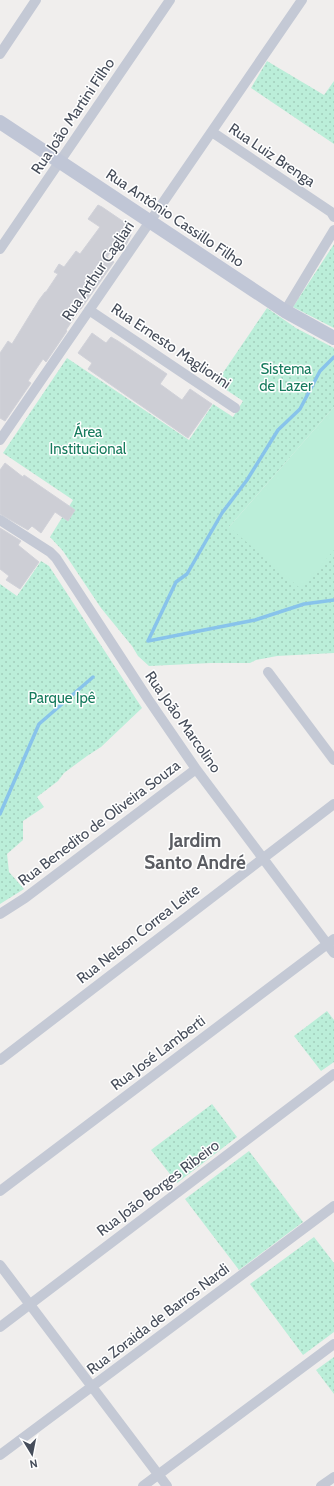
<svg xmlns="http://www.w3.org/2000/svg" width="334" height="1486" font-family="Cabin,sans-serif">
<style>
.grass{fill:url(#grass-dots)}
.garden{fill:#bbeed9}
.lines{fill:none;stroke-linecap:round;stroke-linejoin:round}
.stream{stroke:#88c3eb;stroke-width:3.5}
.building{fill:#cdced5;stroke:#d1d2d9}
.street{stroke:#c4c9d5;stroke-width:10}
.secondary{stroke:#c0c6d6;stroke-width:14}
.labels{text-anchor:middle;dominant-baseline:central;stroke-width:3;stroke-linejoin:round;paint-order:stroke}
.street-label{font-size:15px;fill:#464d5a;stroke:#fff}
.park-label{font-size:15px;fill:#177b5d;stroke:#fff}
.district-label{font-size:19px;font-weight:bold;fill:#5a5c62;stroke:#fff}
</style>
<defs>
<pattern id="grass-dots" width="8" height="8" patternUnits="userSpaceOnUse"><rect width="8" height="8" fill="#bbeed9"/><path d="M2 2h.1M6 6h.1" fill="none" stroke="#a2cebc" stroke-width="1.8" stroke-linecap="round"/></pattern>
</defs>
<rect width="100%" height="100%" fill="#f0eeed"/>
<path class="grass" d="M267,61L324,95L334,81V144L251,88Z
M334,244V328L293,307Z
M267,308L296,328L334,348V407L229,527L334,550V653L277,656L256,660L250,663H211L149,666L138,656L132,646L101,608L63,551L50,537L73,500L3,453L67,358L189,440L213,404L233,417L243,401L216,383Z
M41,561L49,566L142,708L101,747L87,756L64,773L58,781L37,797L44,807L23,821V840L7,854L9,872L24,889L0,904V584L17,596Z
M327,1011L334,1020V1062L321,1071L294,1036Z
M212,1104L237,1137L177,1183L151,1150Z
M249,1151L303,1222L239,1270L185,1199Z
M314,1237L334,1263V1332L303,1355L250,1284Z
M334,1357V1394L316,1370Z"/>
<path class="garden" d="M334,407V550L301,589L229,527Z"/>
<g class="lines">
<path class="stream" d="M148,641L176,582L187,574L222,513L247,480L278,430L300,409L320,371L334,357
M148,641L255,620L304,604L334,600
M0,814L39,724L93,677"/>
</g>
<path class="building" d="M98,205L102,207L127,224L130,230L131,235L126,245L119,240L107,257L114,262L81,309H80L66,330L67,331L46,362L43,359L28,381L31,383L5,421L0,418V353L8,341L12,344L39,300L45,292H46L58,274L54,272L59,264L64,267L76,251L80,254L100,227L88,219Z
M92,333L106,343L111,337L118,341L167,374L160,384L182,400L190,389L212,404L188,438L88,369L92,363L78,353Z
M5,463L23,477L24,475L75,510L68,521L55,512L41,533L32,526L28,530L0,514V470Z
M0,528L21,541L18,545L39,562L20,589L6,580L9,576L0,569Z"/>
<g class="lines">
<path class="street" d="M0,54L36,0
M212,132L331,212L334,217
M0,249L170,0
M89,310L235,408
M285,311L334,230
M0,440L302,0
M0,520L50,552L56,558L148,699L196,769L334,953
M268,672L334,760
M0,914L25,898L196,769
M0,1060L334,804
M0,1191L334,939
M0,1265L167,1486
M0,1327L334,1074
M0,1455L334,1206
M143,1486L334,1344
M321,1486L334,1477"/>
<path class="secondary" d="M0,122L285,311L334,338"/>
</g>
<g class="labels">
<g class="street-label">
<text transform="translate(73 116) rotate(-56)">Rua João Martini Filho</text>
<text transform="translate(272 155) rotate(34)">Rua Luiz Brenga</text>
<text transform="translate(175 218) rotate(34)">Rua Antônio Cassillo Filho</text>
<text transform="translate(98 271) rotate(-56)">Rua Arthur Cagliari</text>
<text transform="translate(171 346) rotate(34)">Rua Ernesto Magliorini</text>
<text transform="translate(183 722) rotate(55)">Rua João Marcolino</text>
<text transform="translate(99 823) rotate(-37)">Rua Benedito de Oliveira Souza</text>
<text transform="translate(138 934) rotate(-38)">Rua Nelson Correa Leite</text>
<text transform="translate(158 1053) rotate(-37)">Rua José Lamberti</text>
<text transform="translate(158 1188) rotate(-37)">Rua João Borges Ribeiro</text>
<text transform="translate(158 1319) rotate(-37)">Rua Zoraida de Barros Nardi</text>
</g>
<g class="park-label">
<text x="286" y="369">Sistema<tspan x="286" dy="17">de Lazer</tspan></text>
<text x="88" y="432">Área<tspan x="88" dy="17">Institucional</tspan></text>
<text x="62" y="698">Parque Ipê</text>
</g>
<g class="district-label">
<text x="195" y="840">Jardim<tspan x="195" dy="22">Santo André</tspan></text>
</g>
</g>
<g transform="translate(32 1454) rotate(170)" stroke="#ffffff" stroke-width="3" paint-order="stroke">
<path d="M0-3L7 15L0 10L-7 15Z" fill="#464d5a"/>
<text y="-6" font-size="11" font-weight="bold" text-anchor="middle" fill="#464d5a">N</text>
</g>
</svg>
